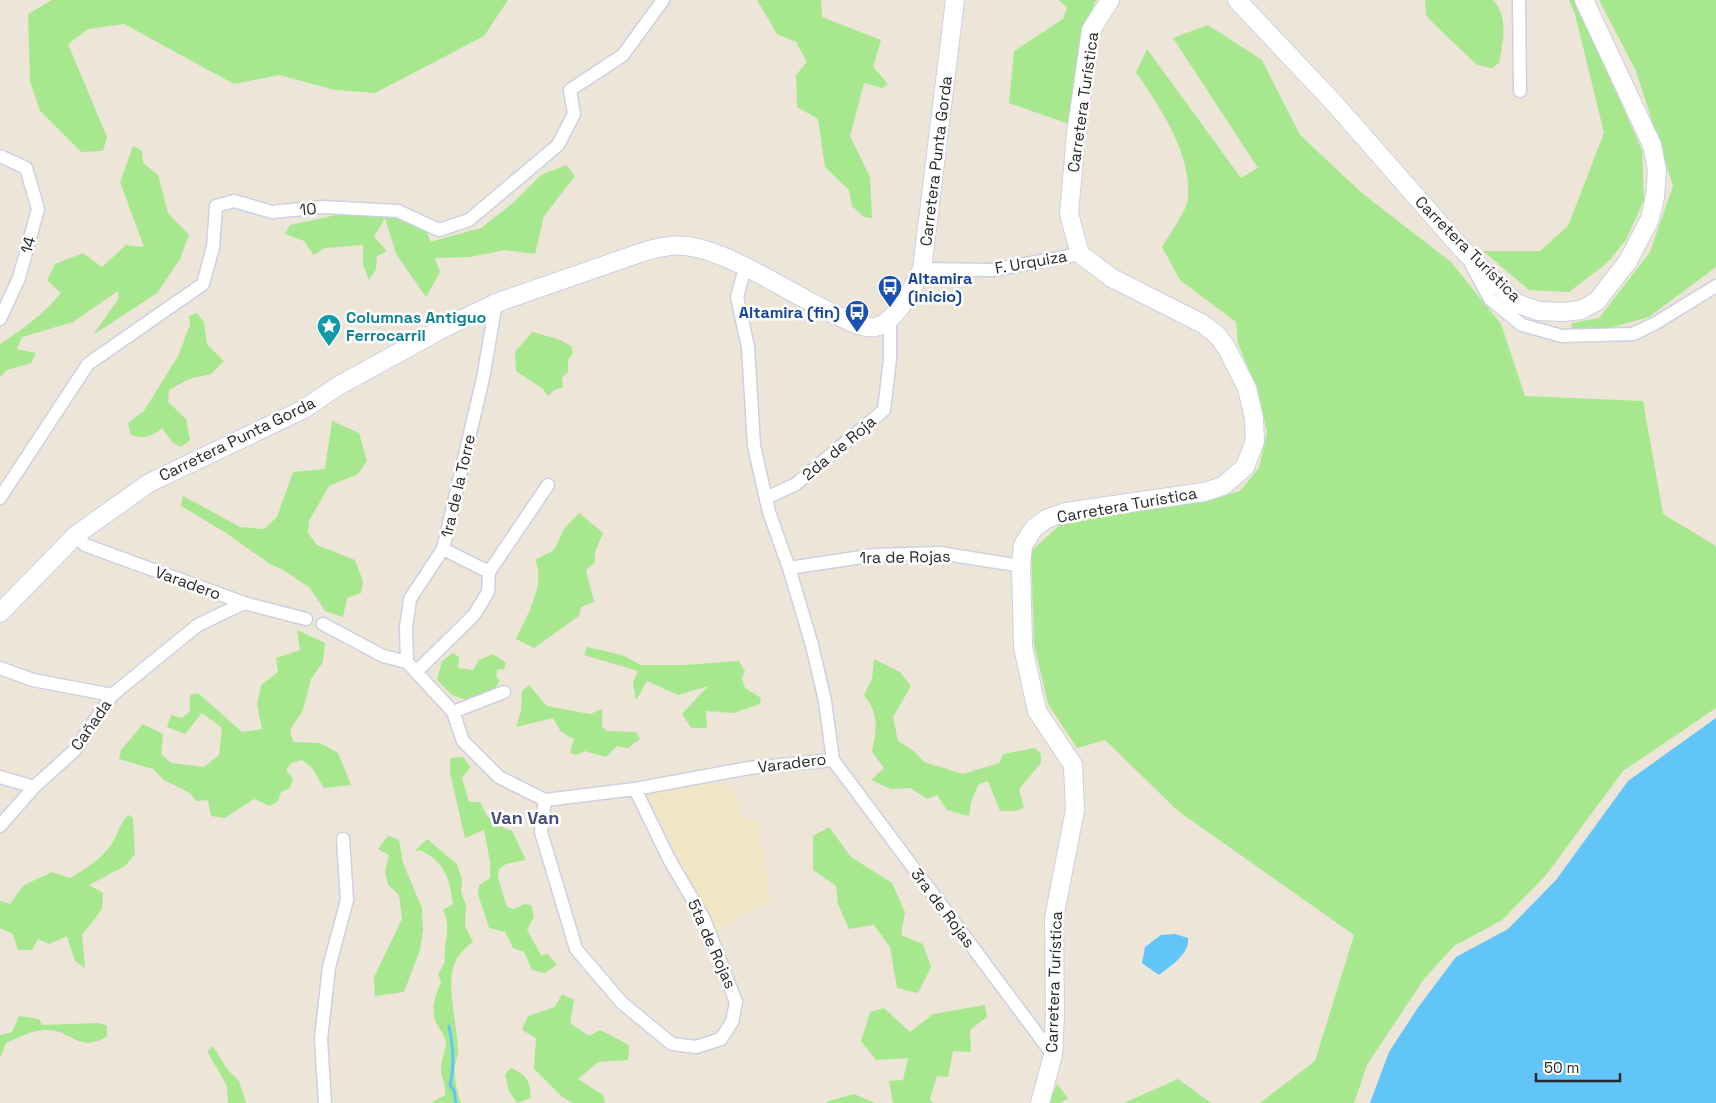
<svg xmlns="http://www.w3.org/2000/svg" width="1716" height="1103" font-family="'Space Grotesk',sans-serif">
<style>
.education{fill:#f0e5c5}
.green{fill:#a7e88f}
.water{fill:#61c5f8}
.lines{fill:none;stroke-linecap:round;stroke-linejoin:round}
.stream{stroke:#61c5f8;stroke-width:3}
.minor-casing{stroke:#cdd0e3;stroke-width:15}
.secondary-casing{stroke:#cdd0e3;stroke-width:20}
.minor{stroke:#fff;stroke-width:12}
.secondary{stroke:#fff;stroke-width:18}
.labels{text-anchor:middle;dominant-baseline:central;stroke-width:5;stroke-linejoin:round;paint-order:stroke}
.street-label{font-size:16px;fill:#282828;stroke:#fff}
.transit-label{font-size:16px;font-weight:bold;fill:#164399;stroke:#fff;text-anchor:start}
.culture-label{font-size:16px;font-weight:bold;fill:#0d838f;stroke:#fff;text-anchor:start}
.neighbourhood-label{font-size:18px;font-weight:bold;fill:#454b7c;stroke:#fff}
</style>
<rect width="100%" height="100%" fill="#ece5d8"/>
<path class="education" d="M711,783L728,785L737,799L743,819H758L771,902L741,915L715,935L647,795Z"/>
<path class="green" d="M52,0H508L484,36L375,93L335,90L279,75L234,84L124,24L88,29L68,44L107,137L103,151L81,152L40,111L30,81L28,14Z
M757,0H821L822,17L881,40L873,67L888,84L882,88L864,83L850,136L870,177L872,218L864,217L852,206L849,190L825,167L818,119L797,107L796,75L807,62L796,42L777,34Z
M1059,0H1096L1083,33L1069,124L1009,103L1014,51L1063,19L1067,8Z
M1425,0H1493C1509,16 1503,43 1499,63L1492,68L1477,65L1433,23L1426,15Z
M1569,0H1575L1642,150L1644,200L1626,240L1607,263L1569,292L1529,290L1483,251H1540L1568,226L1604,133L1575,14Z
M1599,0H1716V267L1649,317L1609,328L1571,332L1572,323L1599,318L1650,252L1673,186L1636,71Z
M1208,25L1262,60L1300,135L1363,194L1451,262L1501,324L1525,396L1643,401L1663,514L1716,546V708L1623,771L1546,875L1502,920L1454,946L1424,979L1367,1065L1354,1103H1260L1315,1061L1354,935L1178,811L1105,740L1077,748L1048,704L1034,644L1031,551L1060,525L1126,512L1206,501L1240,491L1259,468L1267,432L1258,393L1238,343L1236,322L1180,280L1162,247C1168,236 1187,211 1188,199C1192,153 1160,108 1136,72L1147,49L1241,178L1258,168L1173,38Z
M133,146L142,151L143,163L158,175L168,213L189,235L180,259L157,293L93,335L119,298L118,291L73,322L22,337L17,349L36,353L31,363L7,370L0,377V344C23,329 44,314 61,293L47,280L55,264L83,253L102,267L126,245L144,247L120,182Z
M566,165L575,176L544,216L535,254L505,250L470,257L435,258L440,272L426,297L396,254L385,218L374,237L387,251L377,256L376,269L369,280L363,264V245L325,248L314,255L304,241L285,234L290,225L341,214L383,212L427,231L430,242L481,228L512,204L541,175Z
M197,313L204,322L207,344L224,361L211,374L189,379L169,390L168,402L186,419L190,440L181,447L172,442L162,428C151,437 143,440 130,434L128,423L144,411L178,356L190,325L189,316Z
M532,332L558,339L571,346L573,353L568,360V372L562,378L563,387L554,390L548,396L543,389L516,371L515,352Z
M332,421L359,433L367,461L358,474L329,486L309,521L308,533L317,545L355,560L363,581L361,593L347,598L343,617L325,611L310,588L285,571L267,562L226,533L181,506L183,496L240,527L264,529L277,517L293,472L325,469Z
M579,513L603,533L595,552V562L586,570L594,602L581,607L579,616L534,648L516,639C526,617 547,583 535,560L554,550L564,529Z
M297,630L325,643L323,662L311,679L303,710L290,730L293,742L320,743L338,753L351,785L324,788L313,769L302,760L291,763L286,770L293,779C291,787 289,790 281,792L278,801L270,806L254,799L225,818L211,816L208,800L196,801L190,793L164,780L153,769L119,759L121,750L143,724L163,734L161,754L171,763L204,767L219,755L222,728L202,713L185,734L167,727L171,715L182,718L190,711V695L198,693L242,732L262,729L257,705L261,685L278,672L276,658L300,650Z
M587,647L622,655L641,665H684L739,661L745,671L742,679L745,688L761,698L760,704L734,713L706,711L707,728H691L682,714L708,686L678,695L647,681L636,700L633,682L638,671L584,655Z
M453,653L459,657L458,668L473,670L479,660L493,654L506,663L504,669L497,670L496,677L500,680L496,687L469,701L452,695L437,680L442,661Z
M874,659L900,672L911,686L893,717L898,741L914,751L924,762L963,774L999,763L1003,754L1035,748L1041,754V763L1019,789L1024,807L1016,811H1000L988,781L978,785L971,802L969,816L947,810L937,795L927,799L910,788L891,789L871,780L884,768L872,752C877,728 879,714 864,695L872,679Z
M529,685L547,706L590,714L602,709V727L607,731L636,732L640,739L628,748L617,746L606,757L584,751L576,755L570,753L574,739L561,732L553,718L516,727L521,711L522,691Z
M463,757L470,767L462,778L469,802H480C488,820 493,824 512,831L526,860L506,864L499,869L498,878L507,907L513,909L525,904L531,905L534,916L527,930L541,955L548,954L557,965L545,973L532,970L524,952L513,948L505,932L489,928L478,894L479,885L490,878V862L484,830L465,838L450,773V758Z
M129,815L133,818L135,854L125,866L89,885L103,893L102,909L82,935L85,968L75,961L67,936L49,944L38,939L32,950H18L13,934L0,928V901L10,904L24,885L52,872L70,878C85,869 100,860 111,845C118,836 119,822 129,815Z
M829,827L851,857L892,883L905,912L901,935L923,944L931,967L918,993L897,988L890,947L874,925L849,929L838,904L836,886L813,870V836Z
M388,836L399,840L403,863L422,908L423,930L420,950L404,992L375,996L374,977L402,919L399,895L388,885L385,871L389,855L378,849Z
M427,839L457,864L462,880L461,892L466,905L465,926L473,942C462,950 454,959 452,973C449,999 457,1025 458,1050C458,1056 456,1060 455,1065C454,1076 457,1094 461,1103H431L445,1095C446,1086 443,1080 441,1072C440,1062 445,1054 446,1045C446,1035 438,1028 435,1020C431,1007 436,994 441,982L438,974L445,962C442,944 453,929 443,910L453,904C450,879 444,861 420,850L414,852Z
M562,994L574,1000L570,1023L589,1036L600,1030L629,1045L628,1060L598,1062L578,1079L603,1095L605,1103H573L561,1096L534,1069L536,1038L522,1030L528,1016L555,1007Z
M985,1005L987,1017L970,1030L971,1052L953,1051L948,1077L937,1076L930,1099L933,1103H893L889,1081L903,1080L908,1058L876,1060L861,1041L870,1012L884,1008L910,1032L933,1014Z
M19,1016L39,1019L42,1025L99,1023L107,1026V1036C79,1054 74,1031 48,1030C34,1029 19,1037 6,1043L0,1058V1035L12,1032Z
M213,1046L227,1069L239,1081L246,1103H228L227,1086L207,1051Z
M511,1068C527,1075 530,1081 531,1098L517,1103L509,1091L505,1074Z
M1178,1079L1211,1103H1124Z
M1057,1084L1068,1098L1061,1103H1049Z
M854,1094L875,1103H825L829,1101Z"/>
<path class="water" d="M1716,718V1103H1370L1389,1052L1417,1009L1456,957L1508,929L1556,880L1628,781Z
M1175,934L1188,938C1190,954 1170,966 1159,975L1142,963L1145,947L1161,935Z"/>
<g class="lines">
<path class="stream" d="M449,1026C453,1046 455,1065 450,1085L454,1090L456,1103"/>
<defs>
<path id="minor" d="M1519,0L1520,91
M0,156L26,168L38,209L19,278L0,319
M1471,264L1490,299L1522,325L1562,336L1633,334L1654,324L1716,286
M745,268L737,297L748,347L754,446L769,512L789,568L812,645L825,701L833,760L1053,1055
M922,269L992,270L1080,254
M0,498L88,364L203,284L213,247L216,206L234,201L272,212L323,207L398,211L439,230L469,220L558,145L574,114L570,90L623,55L663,0
M766,498L796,484L884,410L890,359V320
M76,535L85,545L244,603L306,619
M443,549L489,572
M789,568L875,555L940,553L1021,566
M323,624L383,656L407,662L453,712L463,741L499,777L545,800L635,789L749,768L833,760
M407,662L406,627L410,599L443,549L483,378L496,303
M0,668L33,680L112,695
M417,671L474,615L488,592L489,572L548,485
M453,712L504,692
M0,777L34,787
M545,800L541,832L576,949L622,1003L672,1044L696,1047L721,1039L732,1022L736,1002L704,919L669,859L635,789
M0,826L34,787L75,750L112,695L198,625L244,603
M325,1103L321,1039L329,967L347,900L343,839"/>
<path id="secondary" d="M1237,0L1335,104L1462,249L1516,303L1538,311L1563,312L1581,310L1597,301L1628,261L1650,219L1655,197L1657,170L1652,145L1584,0
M0,613L76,535L149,483L304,409L338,386L440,330L496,303L637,254C652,249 669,244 686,246C731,251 795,297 838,316C849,321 863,329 875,327C896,323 913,287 922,269L955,0
M1040,1103L1053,1055L1055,1015L1054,918L1075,810L1073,765L1037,711L1023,647L1021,566L1023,545L1034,528L1046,519L1066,512L1204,492L1223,486L1245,467L1255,441L1254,418L1247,388L1226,347L1217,335L1203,324L1112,278L1080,254L1069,214L1076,134L1091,30L1110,0"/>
</defs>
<use href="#minor" class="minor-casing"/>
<use href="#secondary" class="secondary-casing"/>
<use href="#minor" class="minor"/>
<use href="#secondary" class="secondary"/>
</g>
<defs>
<symbol id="bus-pin" viewBox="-11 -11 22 30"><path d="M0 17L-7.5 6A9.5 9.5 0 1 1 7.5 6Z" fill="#1a4fb4" stroke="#fff"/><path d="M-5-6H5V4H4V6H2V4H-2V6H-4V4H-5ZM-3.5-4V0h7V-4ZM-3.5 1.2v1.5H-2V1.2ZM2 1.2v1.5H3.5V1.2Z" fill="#fff"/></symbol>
<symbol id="sight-pin" viewBox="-11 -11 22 30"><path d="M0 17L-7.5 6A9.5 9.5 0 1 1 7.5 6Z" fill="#0f9aa8" stroke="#fff"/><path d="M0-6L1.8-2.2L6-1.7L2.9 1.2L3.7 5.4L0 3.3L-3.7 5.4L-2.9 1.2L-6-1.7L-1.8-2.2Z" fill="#fff"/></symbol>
</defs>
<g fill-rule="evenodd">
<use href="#bus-pin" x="876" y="273" width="28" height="38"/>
<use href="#bus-pin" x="843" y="298" width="28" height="38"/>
<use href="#sight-pin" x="315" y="312" width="28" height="38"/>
</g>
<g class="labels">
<g class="street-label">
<text transform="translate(1083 102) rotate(-82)">Carretera Turística</text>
<text transform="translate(936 161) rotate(-83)">Carretera Punta Gorda</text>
<text transform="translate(308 209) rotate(-5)">10</text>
<text transform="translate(28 245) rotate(-74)">14</text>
<text transform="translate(1468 249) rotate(45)">Carretera Turística</text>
<text transform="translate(1031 262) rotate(-10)">F. Urquiza</text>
<text transform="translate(237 439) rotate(-26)">Carretera Punta Gorda</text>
<text transform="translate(839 448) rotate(-40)">2da de Roja</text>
<text transform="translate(458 486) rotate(-77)">1ra de la Torre</text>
<text transform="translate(1127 505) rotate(-10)">Carretera Turística</text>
<text transform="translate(905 557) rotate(-1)">1ra de Rojas</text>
<text transform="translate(188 583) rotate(20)">Varadero</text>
<text transform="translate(91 725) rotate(-55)">Cañada</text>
<text transform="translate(792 763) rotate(-7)">Varadero</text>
<text transform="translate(943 908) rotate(53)">3ra de Rojas</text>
<text transform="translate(712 944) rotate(66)">5ta de Rojas</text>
<text transform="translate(1054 982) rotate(-88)">Carretera Turística</text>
</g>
<g class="transit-label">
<text x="908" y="278">Altamira<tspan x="908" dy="18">(inicio)</tspan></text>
<text x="840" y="312" text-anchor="end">Altamira (fin)</text>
</g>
<g class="culture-label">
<text x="346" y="317">Columnas Antiguo<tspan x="346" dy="18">Ferrocarril</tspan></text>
</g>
<g class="neighbourhood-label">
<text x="525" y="817">Van Van</text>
</g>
</g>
<path d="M1536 1073v8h84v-8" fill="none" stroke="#282828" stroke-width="2.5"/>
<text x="1544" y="1073" font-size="15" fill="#282828" stroke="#ffffff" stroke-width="4" paint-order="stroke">50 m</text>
</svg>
